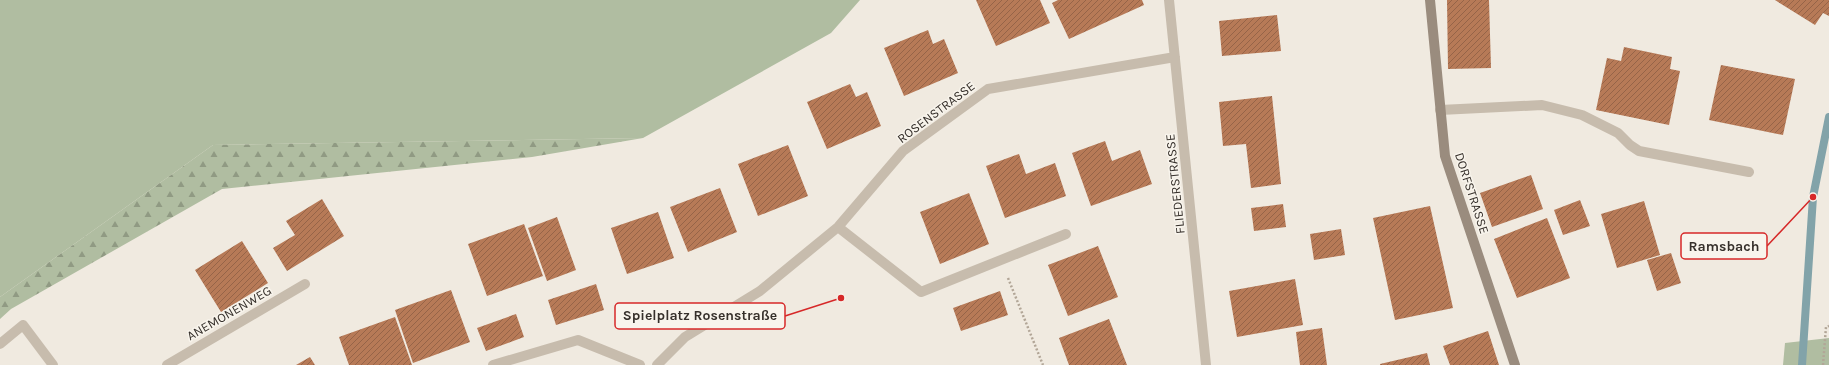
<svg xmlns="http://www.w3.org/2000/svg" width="1829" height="365" font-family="Karla,sans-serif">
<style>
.grass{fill:#b0bda1}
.forest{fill:url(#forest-firs)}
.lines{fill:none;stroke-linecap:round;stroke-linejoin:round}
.stream{stroke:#82a3a9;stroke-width:8}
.building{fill:url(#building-hatch)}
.path{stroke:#b2a697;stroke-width:2.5;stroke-dasharray:2 2;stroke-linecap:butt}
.lane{stroke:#c7bcad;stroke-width:10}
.street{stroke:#c7bcad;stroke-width:10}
.secondary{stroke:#9a8c7e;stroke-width:10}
.labels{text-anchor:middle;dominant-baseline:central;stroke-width:3;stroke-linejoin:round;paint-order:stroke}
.street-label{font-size:13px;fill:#36302b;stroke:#f8f4ec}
.leader{fill:none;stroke:#d62828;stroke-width:1.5}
.callout-dot{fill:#d62828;stroke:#f8f4ec;stroke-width:1.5}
.callout{fill:#f8f4ec;stroke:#d62828;stroke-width:1.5}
.callout-label{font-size:14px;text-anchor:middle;font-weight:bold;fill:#36302b}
</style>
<defs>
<pattern id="forest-firs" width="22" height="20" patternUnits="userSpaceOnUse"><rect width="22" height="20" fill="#b0bda1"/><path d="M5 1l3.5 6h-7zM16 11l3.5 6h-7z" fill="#909a83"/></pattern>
<pattern id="building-hatch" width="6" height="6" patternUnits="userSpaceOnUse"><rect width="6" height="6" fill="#b77a57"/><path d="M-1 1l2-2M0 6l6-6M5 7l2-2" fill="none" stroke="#966448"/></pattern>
</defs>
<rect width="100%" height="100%" fill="#f0eae0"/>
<path class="grass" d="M0,0H860L831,33L643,138L213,145L0,297Z
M1829,338V365H1783L1785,343Z"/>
<path class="forest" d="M643,138L532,157L222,189L11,309L0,319V297L213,145Z"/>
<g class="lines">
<path class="stream" d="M1802,365L1813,197L1829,117"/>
</g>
<path class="building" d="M976,0H1040L1050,23L996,46Z
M1058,0H1142L1144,5L1069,39L1052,3Z
M1447,0H1489L1491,68L1448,69Z
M1775,0H1829V16L1823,13L1815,25Z
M1277,15L1281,51L1222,56L1219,21Z
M928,30L933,44L944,39L958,73L904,96L884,48Z
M1624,47L1672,57L1670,69L1680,71L1669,125L1596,110L1607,58L1621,61Z
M1721,65L1795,79L1783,135L1709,120Z
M850,84L856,97L867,92L881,126L827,149L807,102Z
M1272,96L1281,184L1251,188L1246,144L1223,146L1219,102Z
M1105,141L1112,161L1140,150L1152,184L1091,206L1072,153Z
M788,145L808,196L758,216L738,164Z
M1019,154L1026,174L1055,163L1066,196L1005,218L986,166Z
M1531,175L1543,209L1492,227L1480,193Z
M720,188L737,232L688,252L670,207Z
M969,193L989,244L940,264L920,212Z
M322,199L344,236L287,271L273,248L295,235L286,221Z
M1580,200L1590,226L1563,235L1554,210Z
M1644,201L1660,255L1617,268L1601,214Z
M1283,204L1286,227L1254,231L1251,208Z
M1430,206L1453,308L1395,320L1373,218Z
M658,212L674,258L627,274L611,228Z
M557,217L576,270L547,281L528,228Z
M1547,218L1570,278L1517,298L1494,239Z
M524,224L543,276L487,296L468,244Z
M1341,229L1345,255L1314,260L1310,234Z
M242,241L268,283L221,312L195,270Z
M1098,246L1118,297L1068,316L1048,265Z
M1671,253L1681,283L1657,291L1647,260Z
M1295,279L1303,325L1237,337L1229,291Z
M596,284L604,310L556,325L548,300Z
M451,290L470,342L413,363L395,310Z
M1000,291L1008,315L961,331L953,308Z
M516,314L524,337L486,351L477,328Z
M395,317L412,365H349L339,337Z
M1109,319L1127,365H1069L1059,338Z
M1322,328L1327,365H1300L1296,332Z
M1488,331L1499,365H1450L1443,346Z
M1427,353L1430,365H1380V364Z
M310,357L315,365H296Z"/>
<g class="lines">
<path class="path" d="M1008,278L1043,365
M1823,365L1826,327L1829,326"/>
<path class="lane" d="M1440,110L1542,105L1582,115L1618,133L1630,145L1639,151L1749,172"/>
<path class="street" d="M1169,0L1206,365
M838,227L921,292L1066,234
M0,344L23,325L53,365
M167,365L305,284
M493,365L578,340L640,365
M657,365L685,337L760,291L838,227L903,151L988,89L1175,57"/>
<path class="secondary" d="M1430,0L1445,156L1515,365"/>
</g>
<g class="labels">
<g class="street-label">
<text transform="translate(936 112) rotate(-37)">ROSENSTRASSE</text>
<text transform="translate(1175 184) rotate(-96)">FLIEDERSTRASSE</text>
<text transform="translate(1472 193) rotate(72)">DORFSTRASSE</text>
<text transform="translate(229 313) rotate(-30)">ANEMONENWEG</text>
</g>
</g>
<path class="leader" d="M1813 197L1767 246M841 298L785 316"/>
<g class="callout-dot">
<circle cx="1813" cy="197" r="4"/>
<circle cx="841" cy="298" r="4"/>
</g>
<g class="callout">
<rect x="1681" y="233" width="86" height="26" rx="4"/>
<rect x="615" y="303" width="170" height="26" rx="4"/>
</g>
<g class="callout-label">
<text x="1724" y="251">Ramsbach</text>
<text x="700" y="320">Spielplatz Rosenstraße</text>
</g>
</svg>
